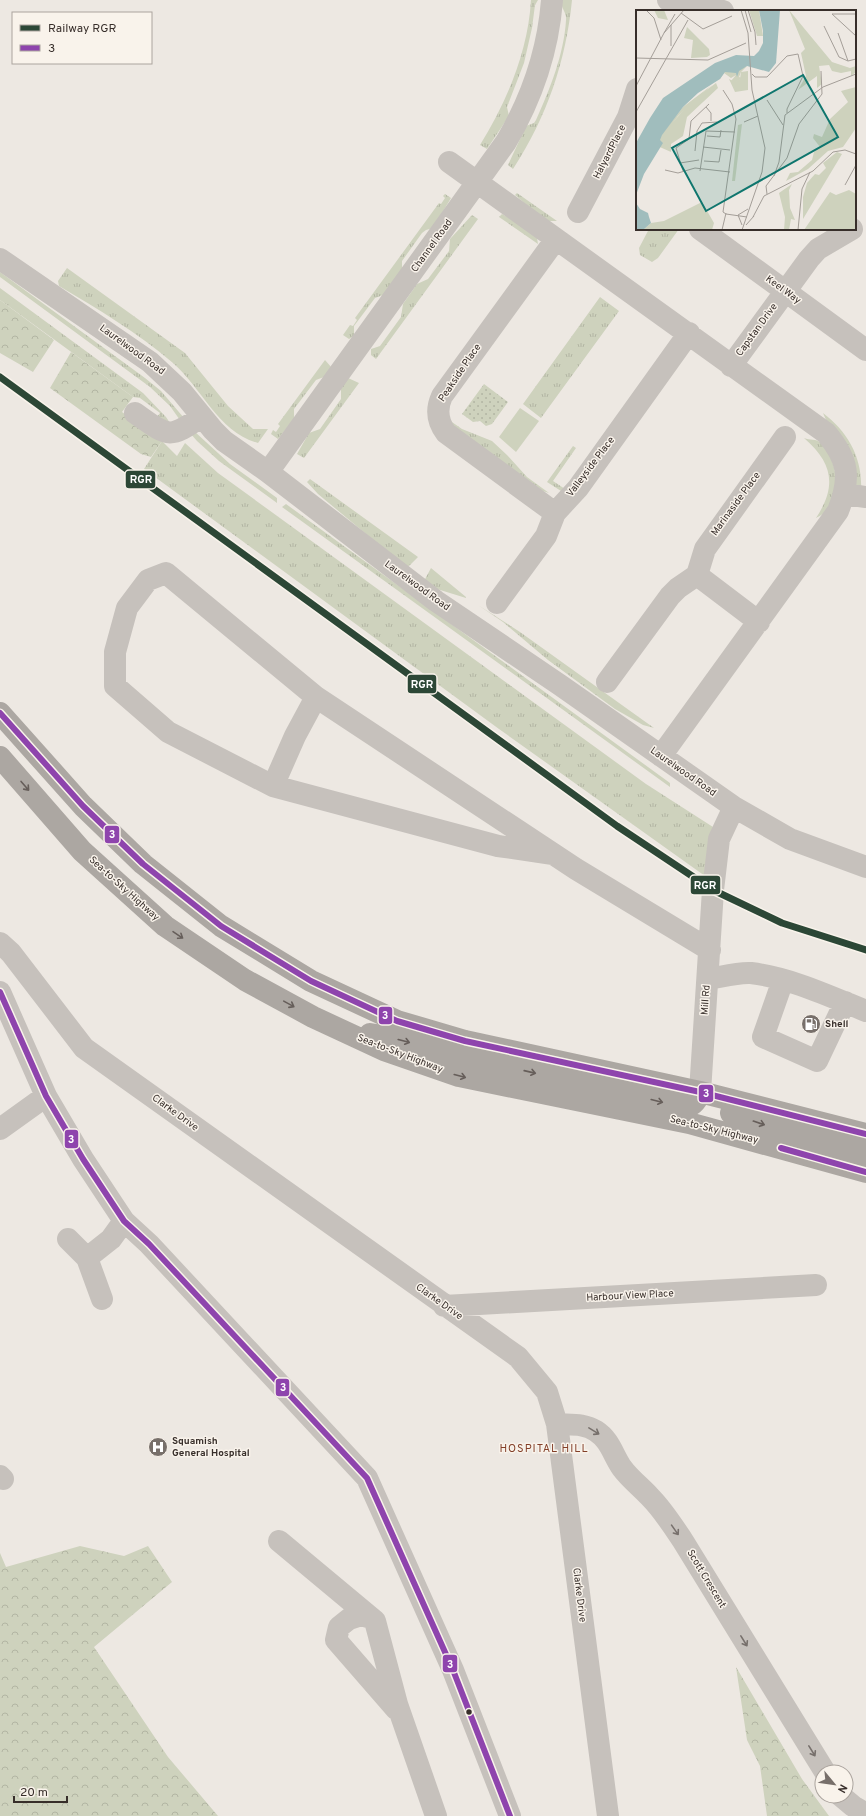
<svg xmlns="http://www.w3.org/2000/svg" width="866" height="1816" font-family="Overpass,sans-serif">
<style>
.grass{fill:url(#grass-tufts)}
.forest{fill:url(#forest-crowns)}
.park{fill:#ced2bd}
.garden{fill:url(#garden-dots)}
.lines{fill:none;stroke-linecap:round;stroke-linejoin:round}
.minor{stroke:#c6c1bc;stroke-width:22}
.highway{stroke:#aca7a2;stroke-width:22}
.bus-1-casing{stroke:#f9f3eb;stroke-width:9}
.bus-1{stroke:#8e44ad;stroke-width:6}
.rail-1-casing{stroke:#f9f3eb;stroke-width:10}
.rail-1{stroke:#2c4736;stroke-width:7}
.oneway{stroke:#665e5a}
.oneway2{stroke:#77706c}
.bus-dot{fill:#372e2a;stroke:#f9f3eb;stroke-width:1.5}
.labels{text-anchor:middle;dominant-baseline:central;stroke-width:3;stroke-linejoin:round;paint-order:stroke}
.street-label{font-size:10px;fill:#372e2a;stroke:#f9f3eb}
.poi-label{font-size:10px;font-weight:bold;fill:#372e2a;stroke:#f9f3eb;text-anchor:start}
.neighbourhood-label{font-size:11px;letter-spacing:1px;fill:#823e27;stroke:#f9f3eb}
.inset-road{fill:none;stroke:#a49e98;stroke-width:1}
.view{fill:#0f766e;fill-opacity:0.15;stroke:#0f766e;stroke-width:2}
.inset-edge{fill:none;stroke:#372e2a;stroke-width:2}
.line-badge{stroke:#f9f3eb;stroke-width:1.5}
.badge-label{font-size:11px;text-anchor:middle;font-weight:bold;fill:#fff}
</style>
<defs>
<pattern id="grass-tufts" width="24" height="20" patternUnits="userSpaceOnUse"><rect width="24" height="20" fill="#ced2bd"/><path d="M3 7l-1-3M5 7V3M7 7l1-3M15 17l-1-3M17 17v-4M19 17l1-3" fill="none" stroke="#b2b5a3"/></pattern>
<pattern id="forest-crowns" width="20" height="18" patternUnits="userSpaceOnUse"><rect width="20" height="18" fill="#ced2bd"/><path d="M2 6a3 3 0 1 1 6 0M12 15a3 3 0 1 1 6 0" fill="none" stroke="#b2b5a3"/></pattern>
<pattern id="garden-dots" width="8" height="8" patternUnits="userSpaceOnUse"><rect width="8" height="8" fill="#ced2bd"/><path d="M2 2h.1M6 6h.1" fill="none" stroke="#b2b5a3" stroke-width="1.8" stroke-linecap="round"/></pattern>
</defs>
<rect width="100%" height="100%" fill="#ede8e2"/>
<path class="grass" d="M531,0H538L535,5L532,28L524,63L507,107L509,116L487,149L480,145C507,101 528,52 531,0Z
M561,0H572C566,61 547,117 513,169L508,165L526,126L534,123L536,120C550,89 564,54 566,20C567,13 561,9 561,0Z
M517,193L557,221H548L536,213L515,195Z
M445,194L451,198L433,228L426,230L422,233L402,261V269L386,294L375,298L354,326V336L349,339L343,335L350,325L353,326L357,320L355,318L439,203L441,204L445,198L443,196Z
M502,214L523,226L537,238L538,244L499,217Z
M472,215L478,219L376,359L371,355V349L380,346L401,317L403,304L417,284L428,279L449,251L450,239Z
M649,229H679L658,258L652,262L640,255L639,248Z
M67,268L185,353L228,406L253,429H268L258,443C219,433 201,387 173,363C138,333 98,309 59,286L58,281Z
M0,272L145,378L161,391L184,418L182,423L170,406L150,387L0,277Z
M0,288L143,393L166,417L172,426L155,420L160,413L140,398L133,397L0,300Z
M600,297L619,311L541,418L523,404Z
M325,360L332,368L324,377L316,380L294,409V419L278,439L271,434L273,430L276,432L280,426L278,424Z
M348,378L359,383L304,458L297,454L309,433L320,429L341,399V388Z
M823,413C848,432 863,458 861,491L855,487Z
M449,420L462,429L492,441L507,455L527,477L549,493L543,491L455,429Z
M194,431L230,464L277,498V503L219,461L197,441L190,433Z
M804,438C810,441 816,438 821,443C840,463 844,505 816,518C837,486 833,463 804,438Z
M162,441L177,456L185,443L218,473L646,784L713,827C704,846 711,859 705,876L499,729L144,469Z
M573,446L576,448L553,481L565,489L561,491L547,482Z
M310,479L418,557L407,568L318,494L307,482Z
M286,504L670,783V787L282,507Z
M431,568L466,597V598L437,589L424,581Z
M478,605L520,632L654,728L643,725L615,709L548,660L503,622Z"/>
<path class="forest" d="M0,300L54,340L33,372L0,353Z
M71,352L133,397L122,412L162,441L151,457L141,454L50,388Z
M80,1546L124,1556L148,1546L172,1582L94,1647L168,1757L218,1816H0V1553L6,1567Z
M736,1667L802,1779L829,1816H767L760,1766L747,1740Z"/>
<path class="park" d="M520,408L539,421L516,452L499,437Z"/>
<path class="garden" d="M484,384L508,402L492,424L486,426L480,421L473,422L462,414Z"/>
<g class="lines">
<path class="minor" d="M668,0L723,11
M449,162L826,433C849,460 851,478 838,511L661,756
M578,212L628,117L637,89
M700,229L866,350
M0,259L150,362L182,392L213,430L224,441L268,472L436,601L560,685L734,807L790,839L866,867
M731,366L809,259L818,249L852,229
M135,413C168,436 168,440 201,417
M268,472L506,142C532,98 548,52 552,0
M845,494L866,497
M555,513L446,433C437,421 436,409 442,396L556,239
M497,603L546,536L555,513L578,488L689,333
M759,622L697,575L705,549L785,437
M607,682L670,596L678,588L697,575
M273,786L295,736L316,697
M553,854L498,846L273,786L168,732L115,686V652L127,608L148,580L166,573L316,697L576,869L710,950
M0,943L11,953L84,1048L518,1357L547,1392L557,1424L608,1816
M708,979C721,977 738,972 751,973C791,978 829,996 866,1011
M783,980L763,1037L817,1061L845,1002
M0,992L46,1096L83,1159L124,1221L149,1244L367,1478L453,1670L510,1816
M700,1092L713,890L719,839L734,807
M0,1129L46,1096
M68,1239L87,1258L102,1299
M87,1258L111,1239L124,1221
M444,1306L816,1285
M557,1424C570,1425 584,1423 596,1431C610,1440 613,1455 622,1468C630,1479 641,1487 650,1497C663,1510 673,1526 683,1541L825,1772
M0,1476L3,1479
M279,1541L375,1621L397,1704L436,1816
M371,1618L361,1615L349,1619L339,1627L336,1640L396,1709
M841,1796L853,1806L866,1814"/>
<path class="highway" d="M0,713L83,806L143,864L221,926L311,981L397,1021L465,1041L700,1092L866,1134
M0,757L82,851L165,926L245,980L313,1017L384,1050L459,1076L689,1123L866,1172
M370,1034L400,1039L445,1053L683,1107C693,1107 697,1101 700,1092
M731,1113L777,1129L866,1155"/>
<defs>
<path id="bus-1" d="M0,713L83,806L143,864L221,926L311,981L397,1021L465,1041L700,1092L866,1134
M0,992L46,1096L83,1159L124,1221L149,1244L367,1478L453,1670L510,1816
M781,1148L866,1172"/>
</defs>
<use href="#bus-1" class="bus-1-casing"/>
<use href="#bus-1" class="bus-1"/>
<defs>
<path id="rail-1" d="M0,377L617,826L713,890L782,923L866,950"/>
</defs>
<use href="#rail-1" class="rail-1-casing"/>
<use href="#rail-1" class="rail-1"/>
</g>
<defs><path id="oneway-shaft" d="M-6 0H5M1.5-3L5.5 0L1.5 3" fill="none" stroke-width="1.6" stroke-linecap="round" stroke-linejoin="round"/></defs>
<g class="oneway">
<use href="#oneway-shaft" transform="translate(25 786) rotate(49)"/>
<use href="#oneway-shaft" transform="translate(178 935) rotate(34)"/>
<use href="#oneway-shaft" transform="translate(289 1004) rotate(29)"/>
<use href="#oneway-shaft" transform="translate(404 1041) rotate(15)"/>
<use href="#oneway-shaft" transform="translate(530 1072) rotate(13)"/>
<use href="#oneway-shaft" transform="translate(460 1076) rotate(15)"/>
<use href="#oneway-shaft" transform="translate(657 1101) rotate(14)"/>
<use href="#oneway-shaft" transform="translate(759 1123) rotate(19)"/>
</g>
<g class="oneway2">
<use href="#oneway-shaft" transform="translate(594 1431) rotate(31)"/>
<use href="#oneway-shaft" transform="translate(675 1530) rotate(55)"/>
<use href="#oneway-shaft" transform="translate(744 1641) rotate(58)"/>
<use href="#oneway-shaft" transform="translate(812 1751) rotate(58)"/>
</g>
<defs>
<symbol id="fuel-disc" viewBox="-11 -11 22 22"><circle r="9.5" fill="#776f6a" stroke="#f9f3eb"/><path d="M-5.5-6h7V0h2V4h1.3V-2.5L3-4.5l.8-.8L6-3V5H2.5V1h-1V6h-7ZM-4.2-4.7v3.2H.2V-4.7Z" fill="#fff"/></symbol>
<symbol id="hospital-disc" viewBox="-11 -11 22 22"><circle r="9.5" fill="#776f6a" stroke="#f9f3eb"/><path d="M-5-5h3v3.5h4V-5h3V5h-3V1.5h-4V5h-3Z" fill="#fff"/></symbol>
</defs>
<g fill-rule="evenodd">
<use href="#fuel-disc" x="800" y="1013" width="22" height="22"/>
<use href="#hospital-disc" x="147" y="1436" width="22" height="22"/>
</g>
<circle class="bus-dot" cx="469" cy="1712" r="3.5"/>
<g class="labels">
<g class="street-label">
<text transform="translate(610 152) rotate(-63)">HalyardPlace</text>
<text transform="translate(432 246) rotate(-54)">Channel Road</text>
<text transform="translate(783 290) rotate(36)">Keel Way</text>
<text transform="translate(757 330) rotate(-54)">Capstan Drive</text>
<text transform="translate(132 350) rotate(36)">Laurelwood Road</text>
<text transform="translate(460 373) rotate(-56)">Peakside Place</text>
<text transform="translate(591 467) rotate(-53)">Valleyside Place</text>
<text transform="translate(736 504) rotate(-54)">Marinaside Place</text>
<text transform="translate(417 586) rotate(36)">Laurelwood Road</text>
<text transform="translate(683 772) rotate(35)">Laurelwood Road</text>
<text transform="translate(124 889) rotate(42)">Sea-to-Sky Highway</text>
<text transform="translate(706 1000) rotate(-86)">Mill Rd</text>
<text transform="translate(400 1054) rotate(21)">Sea-to-Sky Highway</text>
<text transform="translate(175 1113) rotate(36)">Clarke Drive</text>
<text transform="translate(714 1130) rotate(14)">Sea-to-Sky Highway</text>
<text transform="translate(630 1296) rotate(-3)">Harbour View Place</text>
<text transform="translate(439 1302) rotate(35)">Clarke Drive</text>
<text transform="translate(706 1579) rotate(59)">Scott Crescent</text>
<text transform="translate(579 1595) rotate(83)">Clarke Drive</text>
</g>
<g class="poi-label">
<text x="825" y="1024">Shell</text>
<text x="172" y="1441">Squamish<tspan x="172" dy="12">General Hospital</tspan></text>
</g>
<g class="neighbourhood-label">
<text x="544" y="1449">HOSPITAL HILL</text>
</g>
</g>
<g transform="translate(636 10)">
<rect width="220" height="220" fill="#ede8e2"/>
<path d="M106,114L99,171H96L102,115Z" fill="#ced2bd"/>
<path d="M18,0H28L32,10L22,8ZM153,0L196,52L214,58L220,56V62L215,66V61L205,63L196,61L193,55L183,56L186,74L181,78V66L162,80L170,66L165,43L169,39ZM51,17L73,39L74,45L71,47L55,48L57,30L48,28ZM112,61V80L99,82L93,69L99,72L104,69L105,62ZM76,75L42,106L24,130L25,125L47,97ZM220,77V118L207,137L192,141L172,159L150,171L154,163L162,162L176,150L178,142L184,137L177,128L178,124L186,127L194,109L212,92L205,81ZM201,142L206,144L167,209V187L171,173L179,164L183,165L190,158L187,153ZM156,174L153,180L154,198L159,210L155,209L153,220H148L149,207L143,183ZM213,180L220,184V220H168L194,182L200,185ZM66,192L78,213L76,220H7L15,213L28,211Z" fill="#ced2bd"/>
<path d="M111,56L105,62L103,67L106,68L97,74L95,71L100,65L95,68L88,63L84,69L77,72L85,63Z" fill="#ced2bd"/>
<path d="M113,0H123L127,26H121ZM80,73L82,78L51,107L47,126L35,134V142L17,134L57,90Z" fill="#ced2bd"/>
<path d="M123,0H144L140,53L133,62L111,56L103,61L101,67L100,63L89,62L84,69L62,83L47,97L26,125L24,130L27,133L8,164L0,185V133L14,108L27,88L79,53L100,45L118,46L123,41L127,33V21ZM0,193L4,199L12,203L13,207L15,213L7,220H0Z" fill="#a0bdbd"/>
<path class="inset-road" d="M10,0L18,8L25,30M105,0L112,23L116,80L129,138L126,162L106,220M109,0L115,22M112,0L119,22L120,35M45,3L67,19L96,6M220,4H196L220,26M35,15V36M188,16L203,47L212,51L220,49M28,23L39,4M202,23L212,51M0,48L72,50L110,33M116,64L119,67H131L151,46L162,44L167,66L151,99V103M0,76L28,23L48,0M87,80L96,94L100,109L87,202L90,204M131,90L147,115M70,97L75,103V111M0,102L52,10M108,112L122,106M71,126L84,127L85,120M67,137L94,140M59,141L61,121L66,113L81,112M68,151L83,152L85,140M44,153L63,150M29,160L42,163L59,158L94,162M47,161L40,138L53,129L55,111L73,94M64,161L70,121L99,122M138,166L143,152L149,105L187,77L220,64M209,175L220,155M131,184L130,176L151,148L163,114L186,84L185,61M90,204L111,207M117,207L128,186L177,161L197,142L209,140L220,144M106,215L102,205L112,199M110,215L118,206M86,220L90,203M162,220L166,179L174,162"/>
<path class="view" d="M167,65L202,127L70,201L36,138Z"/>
<rect width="220" height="220" class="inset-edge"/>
</g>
<g class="line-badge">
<rect x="125" y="470" width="31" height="19" rx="4" fill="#2c4736"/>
<rect x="407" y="674" width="30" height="20" rx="4" fill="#2c4736"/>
<rect x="104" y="825" width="16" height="19" rx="4" fill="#8e44ad"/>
<rect x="690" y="875" width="31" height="20" rx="4" fill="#2c4736"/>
<rect x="378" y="1006" width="15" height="19" rx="4" fill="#8e44ad"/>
<rect x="698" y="1084" width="16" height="19" rx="4" fill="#8e44ad"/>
<rect x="64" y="1129" width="15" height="20" rx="4" fill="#8e44ad"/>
<rect x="275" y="1378" width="15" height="19" rx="4" fill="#8e44ad"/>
<rect x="442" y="1654" width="16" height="19" rx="4" fill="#8e44ad"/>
</g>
<g class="badge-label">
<text x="141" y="483">RGR</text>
<text x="422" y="688">RGR</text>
<text x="112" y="838">3</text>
<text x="705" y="889">RGR</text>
<text x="385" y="1019">3</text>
<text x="706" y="1097">3</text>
<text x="71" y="1143">3</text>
<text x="283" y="1391">3</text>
<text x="450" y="1668">3</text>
</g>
<rect x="12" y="12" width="140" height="52" fill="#f9f3eb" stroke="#aba49e"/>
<rect x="20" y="25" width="20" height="6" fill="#2c4736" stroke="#aba49e"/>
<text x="48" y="32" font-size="12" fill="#372e2a">Railway RGR</text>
<rect x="20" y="45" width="20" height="6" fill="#8e44ad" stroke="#aba49e"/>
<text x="48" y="52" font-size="12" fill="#372e2a">3</text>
<g transform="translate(834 1784) rotate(119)"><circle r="19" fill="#f9f3eb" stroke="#aba49e"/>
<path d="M0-3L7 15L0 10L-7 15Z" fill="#776f6a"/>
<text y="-6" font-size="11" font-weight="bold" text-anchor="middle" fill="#372e2a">N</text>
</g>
<path d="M14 1796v6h53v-6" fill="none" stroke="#372e2a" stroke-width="2"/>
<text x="20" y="1796" font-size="12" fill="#372e2a" stroke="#f9f3eb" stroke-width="3" paint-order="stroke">20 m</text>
</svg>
